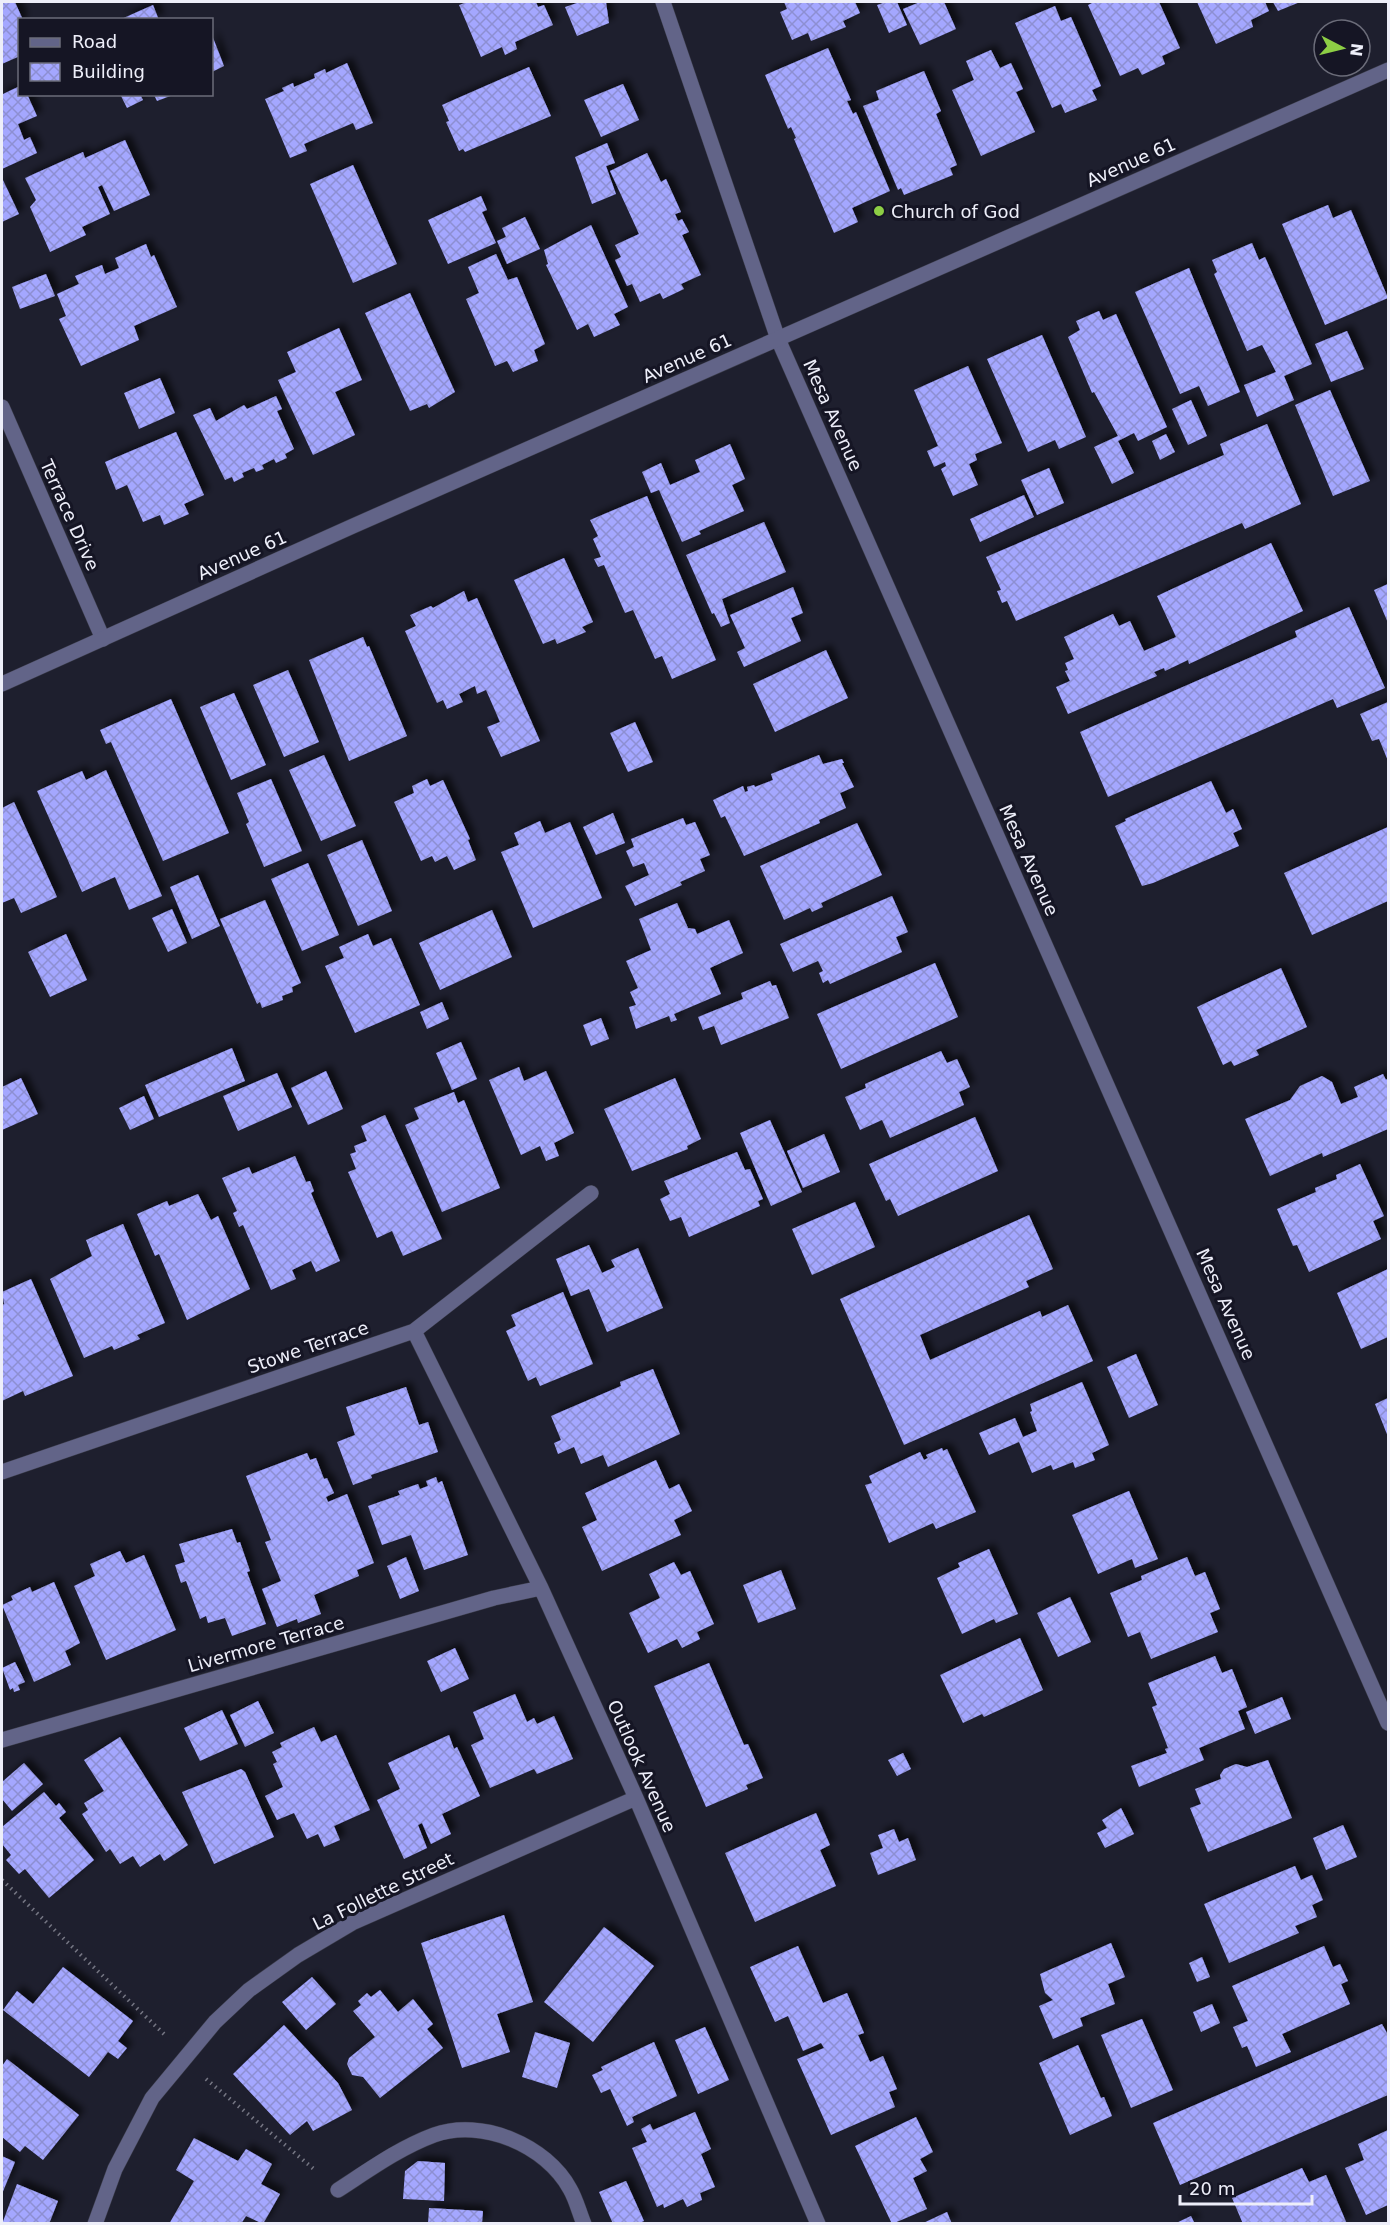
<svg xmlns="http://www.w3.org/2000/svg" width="1390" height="2225" font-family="'DejaVu Sans',sans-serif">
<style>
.building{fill:url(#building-cross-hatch);filter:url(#shadow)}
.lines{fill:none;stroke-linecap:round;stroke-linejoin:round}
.minor-casing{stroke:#3b3c4a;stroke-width:16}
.tertiary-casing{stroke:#3b3c4a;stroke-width:16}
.path{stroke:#757683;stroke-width:4;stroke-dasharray:1.5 4.5;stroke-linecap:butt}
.minor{stroke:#626488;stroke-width:15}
.tertiary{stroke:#626488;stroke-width:15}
.poi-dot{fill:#8dce45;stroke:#151524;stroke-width:2}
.labels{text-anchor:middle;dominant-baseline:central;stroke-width:6;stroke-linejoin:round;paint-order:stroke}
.street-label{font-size:18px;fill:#edeef9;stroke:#151524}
.poi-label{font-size:18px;fill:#edeef9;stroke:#151524;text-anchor:start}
</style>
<defs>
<pattern id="building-cross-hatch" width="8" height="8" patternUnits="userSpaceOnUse" patternTransform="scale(1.5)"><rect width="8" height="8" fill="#a4a7ff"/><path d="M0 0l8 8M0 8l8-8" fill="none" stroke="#8d8fd2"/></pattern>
<filter id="shadow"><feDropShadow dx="5.5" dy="-5.5" stdDeviation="3" flood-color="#0009"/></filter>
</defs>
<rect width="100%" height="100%" fill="#1e1f2e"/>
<path class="building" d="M2,2H15L23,20H20V56L2,64Z
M467,2H536L538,7L544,5L553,25L515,42L517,49L505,55L502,47L481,57L459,5Z
M580,2H606L609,23L577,36L565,7Z
M784,2H855L860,13L843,21L846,27L811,41L808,33L792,40L780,12L787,9Z
M886,2H897L907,25L889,33L877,5Z
M920,2H944L956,29L920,45L903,9Z
M1094,2H1159L1180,48L1162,56L1165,64L1142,75L1138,68L1120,76L1088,5Z
M1197,2H1265L1269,11L1251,20L1253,27L1216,44Z
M1273,2H1300L1278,11Z
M153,5L159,20H119Z
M1055,6L1061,21L1071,17L1101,86L1092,90L1097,100L1065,113L1061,104L1052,108L1015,23Z
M212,35L224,66L212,72Z
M828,48L851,100L847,101L853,114L856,112L890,191L852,208L858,222L834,233L794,139L796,138L791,127L788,129L765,75Z
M991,50L1000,68L1011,63L1023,89L1016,92L1035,132L981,156L952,90L974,80L966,61Z
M347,63L373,123L356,130L353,123L304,144L307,151L290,158L265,99L284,91L282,88L293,83L294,87L315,78L314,74L325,69L326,73Z
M529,67L551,116L465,152L463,149L459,151L446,122L449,121L442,105Z
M924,71L941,111L936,114L957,165L950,168L953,175L904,195L901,188L898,190L863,106L879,100L876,91Z
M623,84L639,120L601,137L584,100Z
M20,86V94H27L37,116L18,124L24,140L30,137L37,153L2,169V90L3,94Z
M120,94H140L143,100L127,108Z
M154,95H173L157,101Z
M125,140L150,195L114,211L102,185L98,187L110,214L82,227L86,235L50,252L30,207L36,200L25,178L83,152L85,158Z
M607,143L615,163L606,166L616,194L592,204L575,157Z
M647,153L661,182L666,179L681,212L675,214L678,221L682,219L689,232L682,235L701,275L681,284L684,289L663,299L660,293L640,302L632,284L627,286L615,260L621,257L615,245L639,234L610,171Z
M353,165L397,264L353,283L310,184Z
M2,178L19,214L2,222Z
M481,196L487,210L482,212L496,243L448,264L428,220Z
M1328,205L1333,218L1351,210L1388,298L1325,325L1282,224Z
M525,217L540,249L507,264L497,241L506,237L502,228Z
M591,225L628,307L614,314L620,325L594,337L588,324L577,330L546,265L548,264L544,250Z
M1252,243L1259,260L1265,257L1312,364L1284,376L1294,400L1257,417L1244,385L1276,372L1262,345L1247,351L1214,274L1217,272L1212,260Z
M146,244L151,257L154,255L177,307L134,326L139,340L81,366L59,319L66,316L57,294L79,284L75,276L102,265L105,274L119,268L115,258Z
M496,254L508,280L517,277L545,344L534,350L538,361L513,372L507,361L495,366L466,299L479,293L468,267Z
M1189,268L1240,392L1208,406L1199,386L1180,394L1135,292Z
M46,274L55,296L20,309L12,287Z
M410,293L455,392L429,408L427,404L410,411L365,313Z
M1099,311L1103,320L1116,314L1167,427L1138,441L1134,433L1118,441L1134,473L1112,484L1094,447L1118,436L1094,392L1092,393L1068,337L1080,330L1076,321Z
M339,328L362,380L335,392L355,435L313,455L278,380L296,372L287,352Z
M1347,331L1364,369L1331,382L1315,344Z
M1042,335L1086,437L1059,449L1055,440L1028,452L987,359Z
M968,366L1002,443L975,454L977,460L969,464L978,485L953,496L941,469L946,466L945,462L934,467L927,451L938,446L914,390Z
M160,378L175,413L139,429L124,393Z
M1330,390L1370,481L1333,496L1295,405Z
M276,396L282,409L277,411L294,449L285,454L287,458L276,463L274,459L262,465L264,469L256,472L254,468L242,473L244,477L234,482L232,477L225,480L193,415L210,408L216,421L244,405L247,409Z
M1191,400L1207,436L1188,445L1172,409Z
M1267,424L1301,504L1245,529L1242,523L1016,621L1007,601L1002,603L997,591L1001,590L986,557L1224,455L1220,444Z
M176,432L204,495L184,504L189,514L164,525L160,515L143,522L127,485L116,490L105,462Z
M1166,434L1175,452L1160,460L1152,441Z
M730,444L745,479L732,485L744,511L699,531L701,534L682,542L659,490L651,493L642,472L661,463L670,485L700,472L695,460Z
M1049,468L1064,503L1037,515L1021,480Z
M1024,495L1034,517L980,542L970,519Z
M647,496L716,660L672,679L662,656L655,659L633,610L625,613L604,565L598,567L594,559L601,557L593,539L598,536L590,520Z
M764,522L786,572L722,599L730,623L721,627L714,613L712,614L686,555Z
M1271,543L1303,611L1189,664L1188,660L1165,671L1164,668L1154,672L1157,676L1068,714L1056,687L1070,681L1065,671L1068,670L1065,663L1074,659L1064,637L1113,614L1119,626L1130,621L1144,651L1176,637L1157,596Z
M564,558L593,622L582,627L586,632L557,644L555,639L543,644L514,580Z
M1388,584V623L1374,590Z
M793,587L803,613L791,618L801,641L744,667L737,652L745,648L730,615Z
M464,591L468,602L477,598L540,741L501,757L487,727L500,722L486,690L477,694L475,686L459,694L463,702L447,709L443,700L437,703L405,631L416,626L410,615L431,606L433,608Z
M1349,607L1385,688L1337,708L1333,699L1108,797L1080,732L1297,637L1295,631Z
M363,637L367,647L369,646L407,736L349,761L309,660Z
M826,650L848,698L775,732L753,684Z
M288,670L319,742L284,757L253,685Z
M234,693L266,765L231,780L200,707Z
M171,699L229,833L163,861L111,742L106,744L100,730Z
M1388,702V761L1379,739L1372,741L1360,714Z
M635,722L653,762L628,772L610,733Z
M324,755L356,826L321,841L289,770Z
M819,755L823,764L842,759L844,763H842L854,787L840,793L846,808L819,820L820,823L744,856L725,816L721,818L713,800L743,786L745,792L748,791L747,787L754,785L755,787L773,780L771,774Z
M106,770L162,896L129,910L115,877L82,892L37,791L82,771L86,780Z
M271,779L302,851L264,867L246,824L249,822L237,793Z
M427,779L430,786L443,780L470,839L468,840L476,860L454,870L447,856L435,862L432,856L421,861L394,802L414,793L412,786Z
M1211,781L1226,813L1233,809L1242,829L1233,833L1239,846L1153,883L1142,886L1115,826L1126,821L1125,819Z
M14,802L57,897L21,913L14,898L2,903V808Z
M613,813L625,843L596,855L583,827Z
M683,818L686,825L695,822L710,855L700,859L705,871L680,882L682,885L635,906L625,886L649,875L644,863L633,867L626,851L634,847L631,839Z
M540,821L545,833L570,822L602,898L533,928L501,852L519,845L514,833Z
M857,823L882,875L821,903L823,907L812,912L810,908L784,920L760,866Z
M1388,827V901L1312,935L1284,873Z
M362,840L392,911L358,926L327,855Z
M308,863L339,935L302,951L271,879Z
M198,875L220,926L192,939L170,887Z
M892,896L908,932L896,937L902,952L830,984L828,980L823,983L819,973L823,971L818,961L793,972L780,944Z
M265,900L301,983L292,987L293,992L282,996L283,1000L262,1008L260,1002L257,1004L220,919Z
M677,903L688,928L695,929L697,934L729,920L743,953L710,968L721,994L674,1014L677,1020L671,1022L669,1016L636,1029L629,1007L636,1005L630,992L638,988L626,961L651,950L639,919Z
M172,909L187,943L168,952L152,918Z
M492,910L512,957L440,990L419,943Z
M66,934L87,980L50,997L28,952Z
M368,934L373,946L391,938L420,1005L355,1033L325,966L344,958L339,947Z
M935,963L958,1017L841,1069L817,1014Z
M1281,968L1307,1027L1256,1050L1259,1055L1234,1066L1231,1061L1223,1065L1197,1007Z
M770,981L772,986L776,985L789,1018L721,1045L714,1026L703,1030L698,1017L743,999L741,993Z
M442,1002L449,1019L427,1029L420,1012Z
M601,1018L609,1039L591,1046L583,1025Z
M461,1042L477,1079L452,1090L436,1053Z
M232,1048L245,1081L159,1117L145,1085Z
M941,1051L947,1063L957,1059L970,1087L959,1092L964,1105L890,1138L882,1120L860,1130L845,1097L866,1088L865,1084Z
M519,1067L524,1081L546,1071L574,1133L554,1143L559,1156L546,1161L540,1146L521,1155L489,1080Z
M326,1071L343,1109L308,1125L291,1088Z
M277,1073L292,1107L238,1131L223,1096Z
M1383,1074L1386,1080L1388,1078V1129L1323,1157L1322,1153L1270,1176L1245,1119L1290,1100L1300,1086L1322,1076L1332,1082L1341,1104L1358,1097L1354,1087Z
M21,1078L38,1114L2,1130V1087Z
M675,1078L701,1139L687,1146L688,1149L632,1171L604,1109Z
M454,1092L458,1103L464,1100L500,1188L442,1212L405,1125L419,1119L414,1108Z
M144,1096L154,1119L130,1130L119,1108Z
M385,1115L442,1239L403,1256L392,1231L377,1238L348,1172L356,1169L350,1154L356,1152L354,1146L367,1141L361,1126Z
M975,1117L998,1171L898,1216L890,1199L886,1201L869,1164Z
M770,1120L802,1192L771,1206L740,1133Z
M824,1134L840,1172L803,1188L787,1151Z
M737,1152L745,1170L750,1169L763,1199L758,1201L760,1206L689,1237L681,1217L670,1221L660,1199L670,1194L664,1181Z
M295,1156L306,1182L310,1181L314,1191L311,1193L340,1261L316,1272L311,1261L292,1270L296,1279L271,1290L243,1225L239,1227L233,1213L237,1211L222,1178L249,1167L252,1174Z
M1360,1164L1384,1216L1373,1221L1381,1239L1309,1272L1297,1245L1293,1246L1277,1209L1316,1192L1315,1188L1337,1179L1336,1175Z
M198,1194L211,1220L218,1216L250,1289L187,1320L159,1254L155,1256L137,1214L167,1201L169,1206Z
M855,1202L875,1247L812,1275L792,1229Z
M1029,1215L1053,1269L1026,1281L1029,1287L920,1335L930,1360L1040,1311L1042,1317L1068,1305L1093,1361L904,1445L840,1299Z
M123,1224L165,1323L137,1335L140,1339L114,1350L112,1346L84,1358L50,1279L92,1256L86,1240Z
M589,1245L602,1273L615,1267L611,1260L638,1248L663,1308L607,1332L589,1289L571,1296L556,1259Z
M1388,1269V1337L1361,1349L1337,1293Z
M31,1279L73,1376L25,1396L23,1391L2,1401V1305L4,1304L2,1292Z
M563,1292L593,1364L540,1386L536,1377L528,1381L506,1331L516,1326L511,1315Z
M1136,1354L1158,1405L1129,1418L1107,1367Z
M653,1369L680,1434L608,1467L603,1455L581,1464L574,1447L558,1454L554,1443L561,1440L551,1416L621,1386L620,1382Z
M1082,1382L1109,1445L1092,1453L1095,1460L1075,1468L1073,1462L1053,1470L1051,1465L1032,1473L1019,1442L989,1455L979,1433L1015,1418L1023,1437L1037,1431L1030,1412L1032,1411L1030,1404Z
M406,1387L419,1425L428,1422L438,1452L371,1475L372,1478L353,1485L337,1442L355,1435L346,1407Z
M1388,1398V1437L1375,1404Z
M942,1448L943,1451L947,1449L976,1512L936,1529L933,1523L889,1543L865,1485L872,1483L869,1476L920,1452L924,1460L928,1458L926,1455Z
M307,1453L310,1460L316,1458L324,1479L327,1478L334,1493L326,1497L328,1502L347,1494L374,1563L357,1570L359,1576L314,1595L321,1614L298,1623L297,1619L277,1627L262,1589L281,1581L265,1542L271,1540L246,1476Z
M656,1460L669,1489L679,1484L692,1511L674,1520L681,1535L602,1571L582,1527L597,1520L585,1493Z
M436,1477L438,1483L442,1481L468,1555L424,1570L411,1535L382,1545L368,1506L400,1495L398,1491L418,1484L420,1489L428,1486L426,1481Z
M1129,1491L1158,1559L1135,1568L1132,1559L1098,1574L1072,1515Z
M232,1529L237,1543L240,1542L250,1571L247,1572L266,1624L232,1636L225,1618L208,1623L206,1616L200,1619L186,1581L181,1583L175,1565L185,1562L179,1544Z
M989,1549L1018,1614L996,1623L994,1619L962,1634L937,1578L960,1567L958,1563Z
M120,1551L126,1563L144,1555L176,1630L106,1660L74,1586L95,1576L90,1564Z
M406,1557L419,1591L400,1599L387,1566Z
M1187,1557L1195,1576L1205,1572L1220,1609L1210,1613L1218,1632L1151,1659L1140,1632L1128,1637L1110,1593L1142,1580L1141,1576Z
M674,1562L681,1575L690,1571L714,1624L697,1632L700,1639L682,1648L677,1639L648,1653L629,1613L660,1598L649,1574Z
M781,1570L796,1609L758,1623L743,1585Z
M54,1582L80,1643L65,1651L71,1665L34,1682L2,1605L13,1600L11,1596L30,1587L32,1592Z
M1070,1597L1091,1642L1058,1657L1037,1613Z
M1020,1638L1043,1690L984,1717L982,1714L963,1723L940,1675Z
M455,1648L469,1679L441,1692L427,1661Z
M1215,1656L1222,1673L1232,1669L1247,1707L1238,1711L1245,1729L1199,1748L1204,1760L1139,1787L1131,1766L1167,1753L1165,1749L1168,1748L1152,1707L1157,1705L1148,1683Z
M15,1662L25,1682L18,1685L20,1690L14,1692L13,1688L10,1690L2,1668Z
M709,1663L744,1745L748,1744L763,1778L746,1785L748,1789L706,1807L654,1686Z
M515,1694L527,1722L534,1718L537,1724L554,1716L573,1759L537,1774L534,1769L490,1788L471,1745L484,1739L473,1712Z
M1282,1697L1291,1719L1255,1734L1246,1712Z
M258,1701L274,1733L245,1747L230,1715Z
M222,1710L238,1744L200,1761L184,1728Z
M314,1727L321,1742L336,1735L370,1810L334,1826L340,1840L324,1847L318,1834L307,1839L294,1813L277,1820L265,1796L283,1787L273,1764L277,1762L272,1752L282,1747L280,1743Z
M449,1735L454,1749L457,1747L480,1796L442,1814L451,1834L431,1844L422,1823L418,1825L427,1848L404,1859L377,1800L400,1789L388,1763Z
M120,1737L188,1845L164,1861L160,1854L140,1867L133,1856L120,1864L110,1849L106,1852L82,1814L88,1810L84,1803L104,1791L84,1760Z
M903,1753L911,1769L897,1776L888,1760Z
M1268,1760L1292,1818L1208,1852L1190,1808L1201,1804L1195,1789L1221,1779L1220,1775L1224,1769L1236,1764L1247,1767Z
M24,1763L43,1784L12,1811L2,1799V1782Z
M241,1769L245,1772L274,1837L214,1864L182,1792Z
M44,1792L56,1806L59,1803L66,1812L59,1818L94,1860L49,1898L25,1869L19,1874L6,1860L11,1855L2,1844V1827Z
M1121,1808L1134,1834L1105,1848L1097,1833L1107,1828L1102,1820Z
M816,1813L830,1845L820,1850L836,1886L755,1922L725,1853Z
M1343,1825L1357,1857L1326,1870L1313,1838Z
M894,1829L899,1842L908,1838L916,1860L878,1875L870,1853L883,1848L878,1835Z
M1295,1866L1301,1880L1312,1875L1323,1900L1312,1905L1317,1917L1295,1926L1299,1933L1229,1963L1204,1904Z
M504,1915L533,2002L497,2014L510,2052L462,2068L421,1943Z
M604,1927L654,1966L593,2042L544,2002Z
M1111,1943L1125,1977L1108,1984L1115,2004L1080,2018L1083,2026L1053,2039L1039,2006L1053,2000L1045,1993L1040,1974Z
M798,1946L823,2003L847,1993L864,2033L858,2035L870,2062L883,2056L897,2089L889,2092L895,2107L831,2135L797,2059L824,2048L821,2043L803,2051L788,2016L775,2022L750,1967Z
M1324,1946L1333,1967L1340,1964L1348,1981L1341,1984L1350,2004L1282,2034L1291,2052L1256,2067L1247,2046L1242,2048L1233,2027L1248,2021L1232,1986Z
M1202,1957L1210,1977L1197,1982L1189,1963Z
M63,1967L133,2021L118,2041L127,2048L118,2059L108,2052L89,2077L3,2010L17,1991L33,2004Z
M312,1977L336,2004L306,2030L282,2002Z
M380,1990L398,2012L413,1999L433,2024L427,2029L443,2048L380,2098L363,2077L352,2075L347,2064L349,2058L375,2037L353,2011L361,2005L358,2001L367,1993L371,1997Z
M1212,2004L1220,2023L1201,2032L1193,2012Z
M1142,2019L1173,2090L1131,2108L1101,2035Z
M1382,2024L1388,2035V2095L1180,2185L1153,2123Z
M284,2025L338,2083L352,2110L313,2131L307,2121L290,2135L233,2074Z
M705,2027L729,2080L698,2094L675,2040Z
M535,2032L570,2043L557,2088L522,2077Z
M654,2042L677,2096L632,2117L634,2122L627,2126L610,2089L601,2093L592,2075L603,2070L601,2067Z
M1078,2045L1101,2098L1104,2097L1112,2116L1070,2135L1039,2063Z
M7,2059L79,2115L43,2160L25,2146L20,2152L2,2137V2066Z
M695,2112L711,2149L701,2154L715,2187L700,2193L702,2200L687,2207L683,2199L664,2208L663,2204L657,2207L632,2148L647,2142L641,2129L650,2124L653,2130Z
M916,2117L933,2152L920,2159L927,2171L913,2178L927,2209L892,2224L855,2146Z
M1388,2130V2205L1366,2215L1345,2168L1364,2160L1358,2144Z
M194,2138L238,2161L246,2149L272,2164L261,2184L280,2194L263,2224L246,2216L241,2224H169L194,2181L176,2170Z
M2,2156L15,2162L2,2194Z
M418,2161L445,2163L444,2201L403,2199L405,2171Z
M1302,2168L1309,2182L1326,2175L1347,2224H1243L1232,2198Z
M626,2181L644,2221L637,2224H613L599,2192Z
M17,2184L58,2201L49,2224H2Z
M429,2208L483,2211L482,2224H428Z
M947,2212L952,2224H921Z
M1191,2216L1195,2224H1174Z"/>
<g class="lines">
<defs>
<path id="minor" d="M663,2L778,339L1388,1723
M2,407L103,639
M414,1331L541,1588L636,1798L818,2224
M2,1472L414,1331L591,1193
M2,1740L494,1598L541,1588
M338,2190C369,2170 399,2148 434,2135C482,2118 546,2145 570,2189C576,2199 579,2212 584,2224
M95,2224L115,2169L152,2098L215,2022L249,1990L298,1955L352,1923L636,1798"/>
<path id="tertiary" d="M2,684L353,526L1388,70"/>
</defs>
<use href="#minor" class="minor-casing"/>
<use href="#tertiary" class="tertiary-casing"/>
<path class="path" d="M2,1880L164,2034
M206,2079L315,2170"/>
<use href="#minor" class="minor"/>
<use href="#tertiary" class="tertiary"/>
</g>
<circle class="poi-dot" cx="879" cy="211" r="6"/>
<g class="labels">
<g class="street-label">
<text transform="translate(1131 162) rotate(-24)">Avenue 61</text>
<text transform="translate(687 358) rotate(-24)">Avenue 61</text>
<text transform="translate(833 415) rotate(66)">Mesa Avenue</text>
<text transform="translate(70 515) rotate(66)">Terrace Drive</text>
<text transform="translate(242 555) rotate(-24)">Avenue 61</text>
<text transform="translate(1029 860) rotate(66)">Mesa Avenue</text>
<text transform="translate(1226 1304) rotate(66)">Mesa Avenue</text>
<text transform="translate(308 1347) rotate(-19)">Stowe Terrace</text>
<text transform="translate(266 1644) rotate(-16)">Livermore Terrace</text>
<text transform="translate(642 1766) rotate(66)">Outlook Avenue</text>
<text transform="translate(383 1891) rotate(-26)">La Follette Street</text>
</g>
<g class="poi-label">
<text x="891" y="211">Church of God</text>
</g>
</g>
<rect width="1390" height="2225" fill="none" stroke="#edeef9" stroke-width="6"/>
<rect x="18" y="18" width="195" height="78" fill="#151524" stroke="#6b6c79" stroke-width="1.5"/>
<rect x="30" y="38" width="30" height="9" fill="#626488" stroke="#6b6c79" stroke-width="1.5"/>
<text x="72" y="48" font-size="18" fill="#edeef9">Road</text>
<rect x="30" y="63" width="30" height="18" fill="url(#building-cross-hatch)" stroke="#6b6c79" stroke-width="1.5"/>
<text x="72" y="78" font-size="18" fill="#edeef9">Building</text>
<g transform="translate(1342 48) rotate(97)"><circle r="28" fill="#151524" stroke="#6b6c79" stroke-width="1.5"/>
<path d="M0-4.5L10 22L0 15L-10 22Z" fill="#8dce45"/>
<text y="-9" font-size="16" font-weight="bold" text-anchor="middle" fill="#edeef9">N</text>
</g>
<path d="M1180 2195v9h132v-9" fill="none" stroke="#edeef9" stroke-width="3"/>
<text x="1189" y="2195" font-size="18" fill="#edeef9" stroke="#151524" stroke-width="4.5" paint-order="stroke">20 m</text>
</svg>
